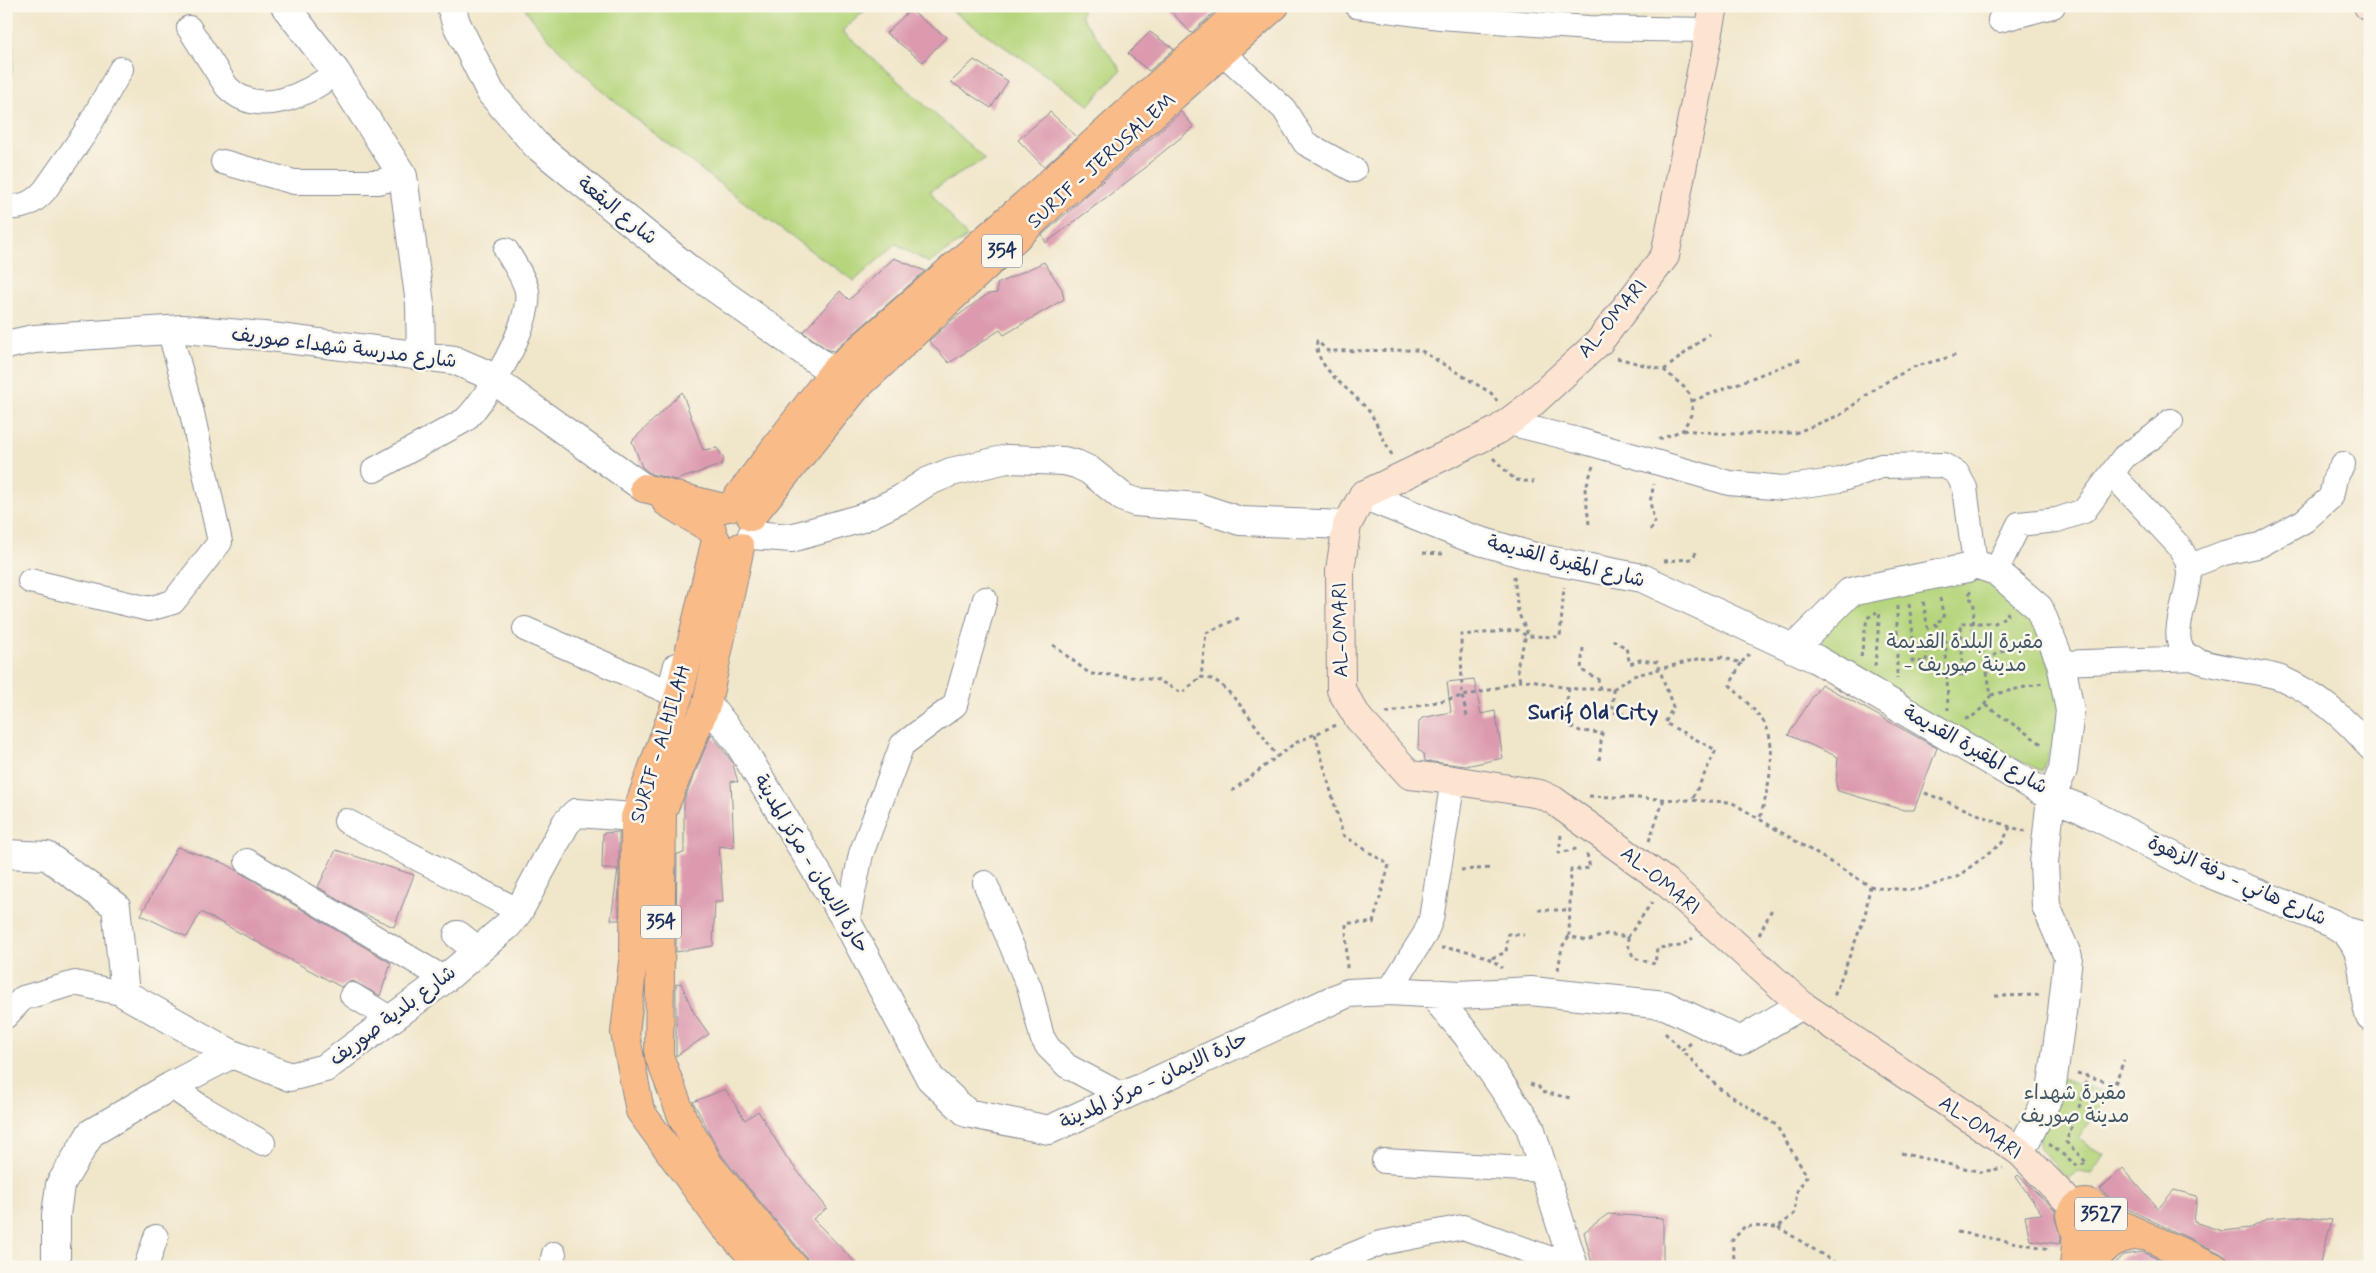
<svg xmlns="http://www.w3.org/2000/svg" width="2376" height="1273" font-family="Mynerve,'Playpen Sans Arabic',sans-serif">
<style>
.green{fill:#b6d57d;stroke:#68826e}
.building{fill:#dc9aae}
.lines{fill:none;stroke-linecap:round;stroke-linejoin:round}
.minor-casing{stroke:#868a94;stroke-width:26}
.tertiary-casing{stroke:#868a94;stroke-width:30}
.secondary-casing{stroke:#868a94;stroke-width:30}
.primary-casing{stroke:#868a94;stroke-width:30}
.path{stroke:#868a94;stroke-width:3;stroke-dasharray:4 4;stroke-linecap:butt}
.minor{stroke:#fff;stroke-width:24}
.tertiary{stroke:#fff;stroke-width:28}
.secondary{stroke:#fde4d0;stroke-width:28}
.primary{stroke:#f9bc89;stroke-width:28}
.labels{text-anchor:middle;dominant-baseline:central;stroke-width:5;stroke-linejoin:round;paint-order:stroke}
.shield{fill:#fbf7ec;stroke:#5e6b89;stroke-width:1}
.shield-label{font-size:19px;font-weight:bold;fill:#1b2f5e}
.street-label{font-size:20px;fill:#1b2f5e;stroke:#fbf7ec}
.park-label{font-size:20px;fill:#425866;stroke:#fbf7ec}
.quarter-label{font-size:22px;font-weight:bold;fill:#1b2f5e;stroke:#fbf7ec}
</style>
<rect width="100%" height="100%" fill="#fbf7ec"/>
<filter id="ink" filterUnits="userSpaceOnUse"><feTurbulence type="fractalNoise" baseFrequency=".02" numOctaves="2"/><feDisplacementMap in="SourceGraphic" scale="10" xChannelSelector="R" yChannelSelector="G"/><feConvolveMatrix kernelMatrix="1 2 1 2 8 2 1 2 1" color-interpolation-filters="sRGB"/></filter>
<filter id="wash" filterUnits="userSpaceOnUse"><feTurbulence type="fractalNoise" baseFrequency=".0096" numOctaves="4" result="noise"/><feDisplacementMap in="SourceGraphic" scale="20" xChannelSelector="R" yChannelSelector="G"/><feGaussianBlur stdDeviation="1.12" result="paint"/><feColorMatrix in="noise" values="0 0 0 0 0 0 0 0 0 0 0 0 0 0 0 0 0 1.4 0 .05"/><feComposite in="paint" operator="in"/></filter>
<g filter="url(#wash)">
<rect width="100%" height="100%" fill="#f0e6ca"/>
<path class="green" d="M523,6H870L842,31L985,159L930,191L967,237L929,263L896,244L854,281C793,239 735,196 677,151C623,109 563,63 523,6Z
M945,6H1083L1081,16L1121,70L1089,105Z
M6,12C19,40 13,69 6,97Z
M1985,573L2034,612L2064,715L2042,771L1794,657L1853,598Z
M2059,1077L2109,1094L2078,1139L2104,1154L2091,1174L2078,1172L2067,1178L2039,1148L2040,1130Z"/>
<g id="blocks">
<path class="building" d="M1166,6H1221L1191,33Z
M910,10L946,37L923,62L886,33Z
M1150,32L1174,49L1149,71L1128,54Z
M974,60L1008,81L991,108L951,82Z
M1050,112L1077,137L1044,167L1018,140Z
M1181,112L1194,127L1148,164L1149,165L1046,243L1042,235Z
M894,258L925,271L834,351L828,350L803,332L840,291L849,300Z
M1044,262L1062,289L1064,299L1004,335L1000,330L949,363L929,341L952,320L975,303L988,294L997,293V284Z
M682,392L703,450L717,448L724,459L721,465L676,480L651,474L642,467L632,441Z
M1474,679L1481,714L1495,711L1503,758L1466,766L1425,761L1424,754L1418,749L1419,722L1422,718L1451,712L1447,682Z
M1821,684L1937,748L1914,810H1904L1838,791L1836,784L1838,757L1788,735Z
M711,734L732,762L738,782L731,781L734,848L719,846L723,902H715L713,946L676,952L677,854L684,853V800Z
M619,832V920H611L618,869H602L603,833Z
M177,847L226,864L391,963L380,996L353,981L346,983L341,987L201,912L187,937L141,915Z
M336,850L414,875L394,927L357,911L318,887Z
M681,983L694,1013L709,1034L676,1056V984Z
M725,1089L745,1120L758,1111L787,1158L827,1208L813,1219L860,1267H809L806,1257L722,1156L693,1102Z
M2123,1168L2158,1209L2174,1190L2197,1196L2194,1222L2222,1231L2251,1228L2269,1218L2294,1216L2332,1220L2319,1267H2229L2227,1258L2220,1253L2117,1204L2100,1189Z
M2018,1175L2055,1210V1219L2061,1237L2060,1244L2030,1240L2025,1216L2042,1214L2016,1177Z
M1608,1214L1663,1218V1267H1593L1584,1232Z
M2142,1252L2176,1267H2111L2124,1255Z"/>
</g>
</g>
<g filter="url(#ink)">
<use href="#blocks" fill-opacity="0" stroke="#868a94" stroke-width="1"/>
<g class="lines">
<defs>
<path id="minor" d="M1357,6L1440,17L1588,28L1710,30
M2000,20L2053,6
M189,28L227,87C258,119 307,95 336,72
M1223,53L1284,109L1305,143L1354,170
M223,162L294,182H378L403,176
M6,207C23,209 35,202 45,190L85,133L121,69
M1509,423L1578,440L1729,483L1783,488L1840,480L1881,466L1943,465L1957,473L1965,488L1975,564
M374,470L465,420C488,398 532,323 527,291C524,277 513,262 506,250
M2112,474L2178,545C2183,552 2188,561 2189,569C2191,592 2169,633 2183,651C2197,669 2258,669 2281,678C2315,693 2347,719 2370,748
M2188,567L2224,553L2260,545L2304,521L2331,497L2335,478L2343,464
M1996,571L2019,524L2057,520L2084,511L2124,457L2154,436L2171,421
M30,581L149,609L173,602L220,542L192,413L169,329
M525,629L669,692L676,665
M2061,663L2194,658
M346,821L519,911
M247,861L445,979
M985,883L1030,989L1042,1037L1048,1047L1067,1066L1122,1095
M847,922L861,854L902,745L955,705L985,599
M1389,991L1425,934L1431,919L1453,780
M352,995L391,1019
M6,1016L23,998L75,983L125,994
M171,1086L201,1107L263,1143
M1384,1161L1543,1170
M146,1267L156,1237
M551,1267L554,1254
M1323,1267L1381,1243L1463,1227L1573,1267"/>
<path id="tertiary" d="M285,6L336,72L403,176L420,304L421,357
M451,6L456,23L491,93L536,145L691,271L851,385
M6,345L34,339L183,329L263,336L454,360L484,373L644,488
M1363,495L1470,538L1538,558L1642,578L1816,659L2051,797L2082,809L2198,869L2332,923L2345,931L2370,938
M752,535L791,538L862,518L901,499L927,482L951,472L1007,459L1064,461L1076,464L1089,470L1124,498L1135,502L1198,507L1240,521L1347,525
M1793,649L1850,592L1967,568L1975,564L1996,571L2039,608L2061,663L2070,711L2063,770L2051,797L2044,863L2046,906L2068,957L2062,1012L2051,1092L2020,1152
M707,703L738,742L847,922L930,1078L967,1113L1049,1130L1348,993L1389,991L1460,995L1531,991L1665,1005L1740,1041L1802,1005
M6,854L47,856L116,906L125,994L232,1054
M2345,931C2371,959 2359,985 2370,1017
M458,935L477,950
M1431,993L1467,1035L1530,1127L1574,1267
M56,1267V1215L60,1185L91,1133L171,1086L232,1054L290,1077L325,1068L445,979L508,925L519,911L566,823L576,813L635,817"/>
<path id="secondary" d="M1714,6L1665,256L1599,342L1527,408L1498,430L1363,495L1347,525L1340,570L1341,690L1359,719L1410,775L1453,780L1540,794L1553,800L1666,882L1802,1005L2020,1152L2065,1198
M2368,6L2370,7"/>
<path id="primary" d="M644,488L724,508
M666,502L712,530
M730,507L833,372L1038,193L1245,6
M751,517L856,388L1050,206L1275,6
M716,540L679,695L635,817L634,953L625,1033L640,1111L723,1225L762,1267
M740,547L707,703L662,812L659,1056L683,1119L709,1165L794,1267
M2071 1218a15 15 0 1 1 30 0a15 15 0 1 1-30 0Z
M2070,1215L2073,1227L2077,1232L2074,1267
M2102,1216L2214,1267
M2093,1267C2102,1244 2123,1234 2146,1236"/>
</defs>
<use href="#minor" class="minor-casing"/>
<use href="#tertiary" class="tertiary-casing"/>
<use href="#secondary" class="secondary-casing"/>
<use href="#primary" class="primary-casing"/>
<path class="path" d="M1617,358L1664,370L1685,388L1690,395L1692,407L1691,415L1683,430L1658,440
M1664,370L1709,334
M1692,401L1801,359
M1683,430L1728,434L1795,433L1840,415L1879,386L1913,367L1957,355
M1392,455C1384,442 1379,427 1371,414C1356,392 1313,369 1317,341L1328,351L1420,350L1491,393L1497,401
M1493,458L1515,480L1534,482
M1589,524L1585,490L1593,466
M1650,530L1655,524L1650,502L1654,484
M1423,553L1443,554
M1664,561L1692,559L1698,549
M1514,576L1518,612L1527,632L1517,667L1520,681
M1940,598L1944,619L1935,622L1938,631H1945L1947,675H1963L1961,623H1995L2008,615L2007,612
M1909,604L1913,634L1912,661L1926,662L1928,630L1923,600
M1897,606V679
M1239,618L1206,633L1201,677C1206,678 1212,678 1216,681C1238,697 1262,734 1277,757
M1613,640L1626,648L1630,664L1640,660L1657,662L1673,707L1665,723L1716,750L1692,800
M1053,645L1090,674L1114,675L1158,680L1182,693L1201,677
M1583,648L1581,670L1598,679L1600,689
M1861,657L1867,618L1877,612
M1986,659L2028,639
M1741,663L1730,685C1739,695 1761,715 1766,726C1778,751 1767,794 1760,818
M1875,666L1880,610
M1947,675L1948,710
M1569,688L1566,706L1568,725L1580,731L1602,733L1599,762
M1613,689V712L1624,714
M1991,695L2042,683
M1985,705L2042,744
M1386,713L1486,691L1520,681L1532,680L1556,686L1577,689H1613L1633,676L1698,659L1721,657L1741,663L1749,654
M1467,716L1462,696L1461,635L1517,630L1527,636L1560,637L1564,587
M1965,719C1977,717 1985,704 1991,695L1983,649L1973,637L1974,601L1969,598L1970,591
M1315,734L1343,835L1389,865L1373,923H1346L1347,969
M1232,791L1295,743L1336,725
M1925,793L2010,827
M1589,796L1731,802L1870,886L1865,916L1833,999
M1561,835L1559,853L1580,848
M1649,841L1664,799
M1587,854L1590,868L1571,870L1569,936L1587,941L1607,934L1628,937L1652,902
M1461,870L1493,868
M1870,886L1878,888L1917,890L1957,877L2002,843L2010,827L2025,831
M1538,910H1569
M1759,935L1772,909
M1628,937V946L1634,958L1655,964L1657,948L1681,946L1693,938
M1441,948C1463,949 1486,953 1502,968
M1492,958L1506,952L1508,934L1524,935
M1558,970L1562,947L1569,936
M1995,996L2042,995
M1665,1033L1682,1050
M1691,1043L1682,1050L1720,1089L1776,1125L1807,1176L1797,1191L1794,1214L1778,1227L1745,1226L1732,1241L1735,1267
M2077,1073L2115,1084L2124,1060
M1530,1084L1539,1087L1541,1092L1571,1098
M2049,1144L2078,1166L2087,1163L2066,1142L2082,1099L2087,1076
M1901,1153L1981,1172L2003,1168
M1778,1227L1842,1267
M1957,1232L2051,1249"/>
<use href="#minor" class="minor"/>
<use href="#tertiary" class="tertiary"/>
<use href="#secondary" class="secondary"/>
<use href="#primary" class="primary"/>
</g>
</g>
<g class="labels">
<g class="shield">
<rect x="982" y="234.5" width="40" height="33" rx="4"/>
<rect x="641" y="905.5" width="40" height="33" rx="4"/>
<rect x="2075" y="1197.5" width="52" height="33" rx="4"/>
</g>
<g class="shield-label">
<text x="1002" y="251">354</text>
<text x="661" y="922">354</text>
<text x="2101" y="1214">3527</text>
</g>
<g class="street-label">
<text transform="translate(1102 161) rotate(-42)">SURIF - JERUSALEM</text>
<text transform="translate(617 211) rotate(39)">شارع البقعة</text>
<text transform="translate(1613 319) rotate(-50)">AL-OMARI</text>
<text transform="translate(344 348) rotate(7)">شارع مدرسة شهداء صوريف</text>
<text transform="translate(1566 562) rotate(14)">شارع المقبرة القديمة</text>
<text transform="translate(1341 630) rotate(-91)">AL-OMARI</text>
<text transform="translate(661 744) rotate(-73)">SURIF - ALHILAH</text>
<text transform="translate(1975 750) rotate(29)">شارع المقبرة القديمة</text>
<text transform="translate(811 864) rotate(59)">حارة الايمان - مركز المدينة</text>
<text transform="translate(1660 881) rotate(39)">AL-OMARI</text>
<text transform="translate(2237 881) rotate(24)">شارع هاني - دفة الزهوة</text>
<text transform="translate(393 1016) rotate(-37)">شارع بلدية صوريف</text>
<text transform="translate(1154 1081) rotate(-25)">حارة الايمان - مركز المدينة</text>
<text transform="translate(1980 1128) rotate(35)">AL-OMARI</text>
</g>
<g class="park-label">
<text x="1965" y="642">مقبرة البلدة القديمة<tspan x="1965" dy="23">- مدينة صوريف</tspan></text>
<text x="2075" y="1093">مقبرة شهداء<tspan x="2075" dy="23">مدينة صوريف</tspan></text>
</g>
<g class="quarter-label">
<text x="1593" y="713">Surif Old City</text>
</g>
</g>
<rect width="2376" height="1273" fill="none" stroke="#fbf7ec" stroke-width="25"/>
</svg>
